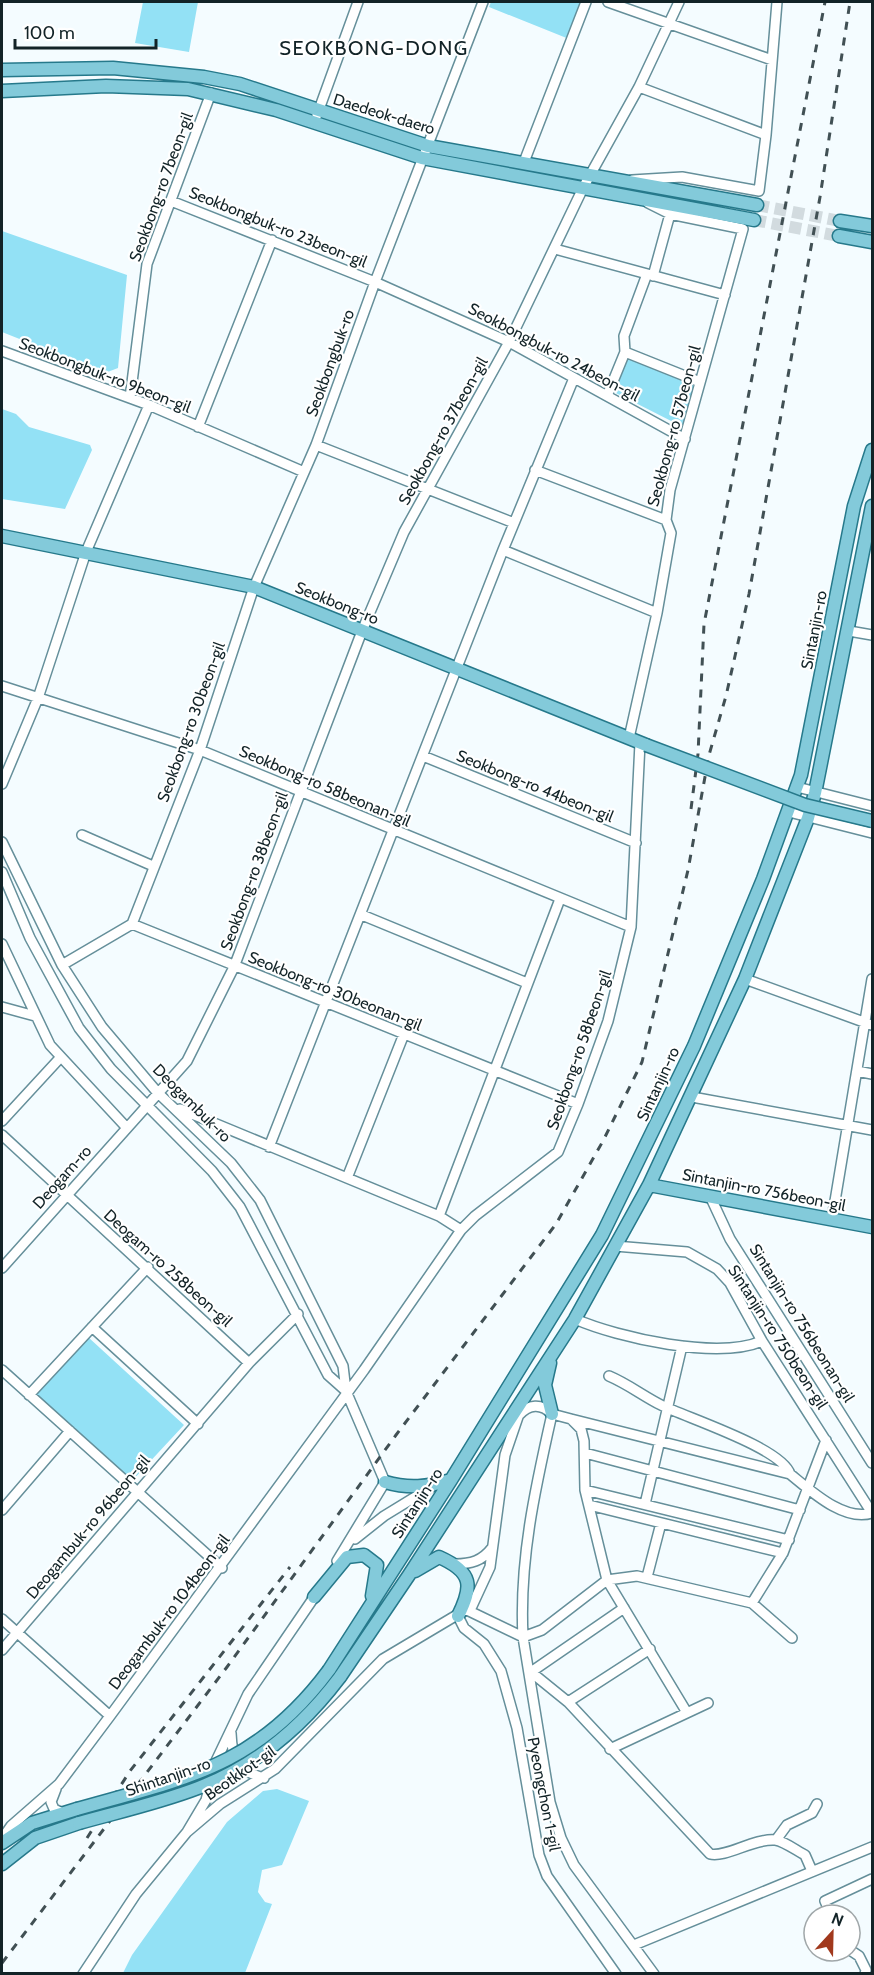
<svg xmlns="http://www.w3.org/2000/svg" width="874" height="1975" font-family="Cabin,sans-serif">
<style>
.green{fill:#93e1f5}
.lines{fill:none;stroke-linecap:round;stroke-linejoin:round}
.major-tunnel{stroke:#d2dbdf;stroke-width:12;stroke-dasharray:12 6;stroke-linecap:butt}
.minor-casing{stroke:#658f9a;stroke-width:12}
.major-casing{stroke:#26798b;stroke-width:15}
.minor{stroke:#fff;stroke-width:9}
.major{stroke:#83cada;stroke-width:12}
.rail{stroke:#415054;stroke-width:3;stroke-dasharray:8 8;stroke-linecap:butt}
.major-bridge-casing{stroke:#26798b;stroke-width:15;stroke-linecap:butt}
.major-bridge{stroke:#83cada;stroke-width:12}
.labels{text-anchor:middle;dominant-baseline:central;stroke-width:4.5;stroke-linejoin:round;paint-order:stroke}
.street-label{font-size:16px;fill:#122327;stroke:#fff}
.quarter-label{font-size:20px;letter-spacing:1.5px;fill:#122327;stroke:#fff}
</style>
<rect width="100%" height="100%" fill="#f4fcff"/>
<path class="green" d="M143,2H198L189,52L135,43Z
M491,2H583L569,39L489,7Z
M2,231L127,275L118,368L105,373L2,332Z
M625,352L691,378L694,388L683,427L610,390Z
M2,409L16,414L29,427L90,445L92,450L65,509L2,499Z
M88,1337L184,1425L131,1482L35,1395Z
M277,1789L309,1801L282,1865L262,1870L258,1892L265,1902L272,1904L245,1973H123L132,1955L227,1822L263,1791Z"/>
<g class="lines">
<path class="major-tunnel" d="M757,205L840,221
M754,220L839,236"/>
<defs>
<path id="minor" d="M608,2L772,60
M639,87L766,135
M317,115L358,2
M524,162L586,2
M632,180L682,177L759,191L766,135L777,2
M171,201L375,282L509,342L685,439
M555,249L725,295
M653,276L670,214
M2,351L149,405L304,472
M625,352L700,382
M607,396L625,352L624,336L647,274
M130,398L147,264L211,93
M198,427L272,240
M316,445L514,523
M535,470L666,520
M503,550L657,613
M849,631L872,635
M2,686L200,750L631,927
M629,738L657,613L671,533L666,520L670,490L743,229L670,214L648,203
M423,756L636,843
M2,784L38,698L86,552L149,405
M797,787L872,806
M789,812L872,833
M82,835L153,866
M2,842L62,965L102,1027L157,1092L231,1163L260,1200L343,1366L346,1391L385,1482L337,1561
M2,872L30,938L79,1028L111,1069L212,1171L240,1207L328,1375L346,1391
M362,915L527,983
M132,924L578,1104
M2,944L50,1045L127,1128
M62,965L132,924L200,750L254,587L316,445L375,282L483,2
M745,979L872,1025
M2,1007L35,1016
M857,1071L872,1074
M692,1097L872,1130
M180,1109L439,1216L461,1230
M2,1121L60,1058
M2,1135L249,1363
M269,1147L503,550L574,378
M347,1178L404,1034
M710,1196L730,1239L872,1463
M439,1216L560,899
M832,1219L872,979
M2,1268L187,1061L234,967L362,631L404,532L509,342L584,186L639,87L679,2
M575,1319C619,1338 718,1360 762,1341
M92,1327L198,1424
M2,1370L222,1568
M609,1376C628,1384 643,1396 661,1405C687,1418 782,1448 790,1474
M29,1395L148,1267
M552,1414C535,1489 519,1561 523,1637L550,1802L561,1838L574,1865L654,1974
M552,1414L571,1419L581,1429L584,1441L585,1490L607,1580L686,1711
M519,1415C529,1404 541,1403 552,1414
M571,1419L790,1474C811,1491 844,1522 872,1513L762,1341L730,1283L717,1269L687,1252L615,1246
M585,1453L800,1510
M585,1490L789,1540
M645,1504L682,1346
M589,1505L783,1553
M2,1510L70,1431
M355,1539L384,1516L433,1486
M455,1564C471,1564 482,1561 492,1548
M647,1577L661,1523
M752,1603L783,1553L826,1440
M624,1608L531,1672L568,1702L710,1854C726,1858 754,1838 775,1840C784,1841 797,1851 805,1855L812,1871
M467,1610L523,1637L542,1630L607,1580L637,1576L752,1603L792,1638
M458,1616L464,1628L484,1644L501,1671L517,1728L539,1855L547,1876L616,1974
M2,1619L110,1716
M2,1650L249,1363L298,1314
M568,1702L650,1649
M231,1733C232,1759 237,1771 264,1778
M610,1749L708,1703
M56,1789L51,1802L54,1809L63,1813
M187,1832L206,1800L216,1761L248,1694L317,1593
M2,1839L11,1826L59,1784L110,1716L364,1370L461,1230L475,1216L558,1152L578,1104L608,1021L631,927L640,743
M776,1840L787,1825L812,1813L817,1804
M831,1915L825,1901L872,1879
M634,1945L872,1847
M850,1950L859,1956L866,1970L865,1974
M83,1974L136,1894L187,1832L220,1804L275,1769L383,1659L472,1606L490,1567L505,1455L520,1411"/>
<path id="major" d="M2,70L113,68L204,77L240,84L428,146L757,205
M2,91L106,86L188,89L276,110L422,158L754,220
M840,221L872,226
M839,236L872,242
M2,536L254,587L646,745
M649,1185L872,1227
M550,1363L545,1385L552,1414
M385,1482C409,1489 427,1487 451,1480
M415,1571L439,1557C473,1572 473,1586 458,1616
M314,1597L347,1557L364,1555L377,1565L372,1596
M329,1670L451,1480L602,1235L694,1046L763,879L801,775L854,506L872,450
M340,1677L409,1575L575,1319L649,1185L745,979L808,818L815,793L872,506
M2,1843L32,1823L77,1809
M2,1864L35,1838L79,1823"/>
</defs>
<use href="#minor" class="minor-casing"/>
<use href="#major" class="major-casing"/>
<use href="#minor" class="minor"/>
<use href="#major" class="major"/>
<path class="rail" d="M691,809L698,754L704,624L825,2
M87,1838L130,1771L290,1567
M2,1963L227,1667L396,1435L556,1224L603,1141L642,1062L688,870L709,755L726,696L749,594L820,197L850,2"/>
<defs>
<path id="major-bridge" d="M646,745L805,805L872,821
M77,1809C186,1778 257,1767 329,1670
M79,1823C118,1812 159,1803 198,1788C256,1766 303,1726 340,1677"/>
</defs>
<use href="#major-bridge" class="major-bridge-casing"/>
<use href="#major-bridge" class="major-bridge"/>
</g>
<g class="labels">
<g class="street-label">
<text transform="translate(384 114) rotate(17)">Daedeok-daero</text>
<text transform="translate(161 187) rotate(-70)">Seokbong-ro 7beon-gil</text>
<text transform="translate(278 227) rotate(22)">Seokbongbuk-ro 23beon-gil</text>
<text transform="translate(554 352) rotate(28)">Seokbongbuk-ro 24beon-gil</text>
<text transform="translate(330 363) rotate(-70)">Seokbongbuk-ro</text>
<text transform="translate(105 375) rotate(21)">Seokbongbuk-ro 9beon-gil</text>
<text transform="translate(674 426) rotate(-75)">Seokbong-ro 57beon-gil</text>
<text transform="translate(443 431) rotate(-61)">Seokbong-ro 37beon-gil</text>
<text transform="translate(337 603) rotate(22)">Seokbong-ro</text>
<text transform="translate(814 630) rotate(-79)">Sintanjin-ro</text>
<text transform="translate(191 722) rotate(-70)">Seokbong-ro 30beon-gil</text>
<text transform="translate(325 786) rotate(23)">Seokbong-ro 58beonan-gil</text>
<text transform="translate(535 786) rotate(22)">Seokbong-ro 44beon-gil</text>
<text transform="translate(254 871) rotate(-70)">Seokbong-ro 38beon-gil</text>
<text transform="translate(335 991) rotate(22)">Seokbong-ro 30beonan-gil</text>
<text transform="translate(579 1050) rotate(-71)">Seokbong-ro 58beon-gil</text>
<text transform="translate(658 1084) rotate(-65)">Sintanjin-ro</text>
<text transform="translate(192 1103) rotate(45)">Deogambuk-ro</text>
<text transform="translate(62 1177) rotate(-48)">Deogam-ro</text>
<text transform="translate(764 1190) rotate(11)">Sintanjin-ro 756beon-gil</text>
<text transform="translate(168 1268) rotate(42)">Deogam-ro 258beon-gil</text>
<text transform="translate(802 1323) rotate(58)">Sintanjin-ro 756beonan-gil</text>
<text transform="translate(778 1337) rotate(57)">Sintanjin-ro 750beon-gil</text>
<text transform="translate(417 1503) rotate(-57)">Sintanjin-ro</text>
<text transform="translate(88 1527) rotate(-50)">Deogambuk-ro 96beon-gil</text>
<text transform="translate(169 1612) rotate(-53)">Deogambuk-ro 104beon-gil</text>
<text transform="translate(240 1773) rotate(-35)">Beotkkot-gil</text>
<text transform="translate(168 1777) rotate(-19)">Shintanjin-ro</text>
<text transform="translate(544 1794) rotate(79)">Pyeongchon 1-gil</text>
</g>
<g class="quarter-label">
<text x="374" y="48">SEOKBONG-DONG</text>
</g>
</g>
<rect width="874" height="1975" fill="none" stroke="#122327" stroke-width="6"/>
<g transform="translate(832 1933) rotate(22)"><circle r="28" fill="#ffffff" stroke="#a0a7a9" stroke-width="1.5"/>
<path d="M0-4.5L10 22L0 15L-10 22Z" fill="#a1391d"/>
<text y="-9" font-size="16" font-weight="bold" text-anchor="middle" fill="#122327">N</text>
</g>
<path d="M15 39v9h141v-9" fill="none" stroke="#122327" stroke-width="3"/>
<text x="24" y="39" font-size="18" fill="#122327" stroke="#ffffff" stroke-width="4.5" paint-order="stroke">100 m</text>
</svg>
